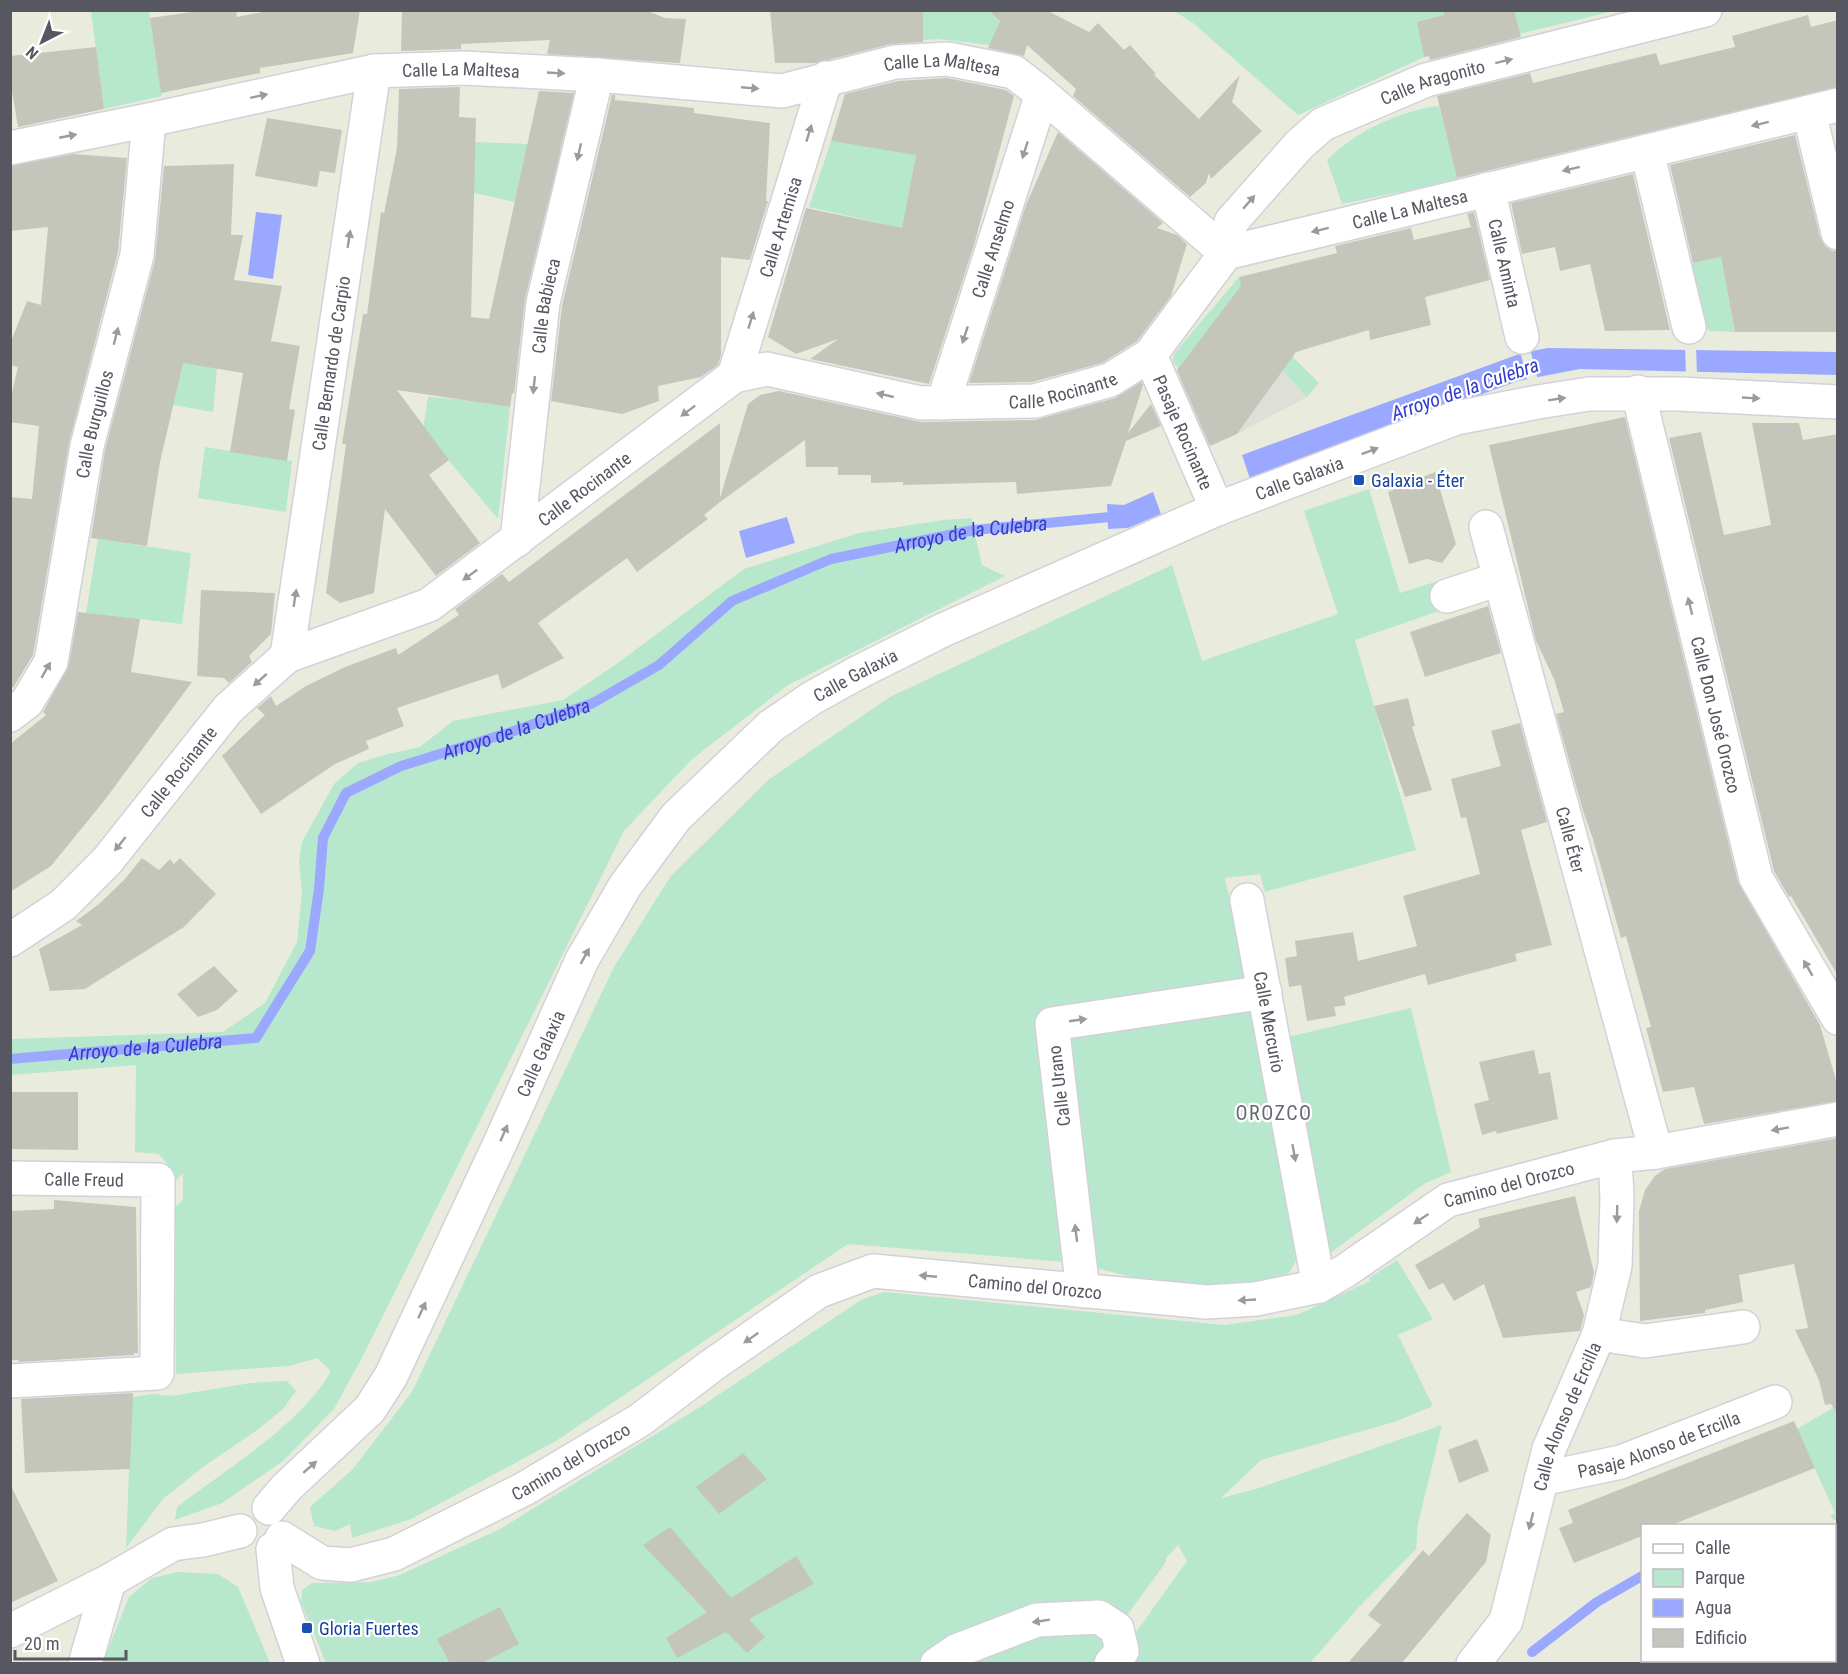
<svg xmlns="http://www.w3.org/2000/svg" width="1848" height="1674" font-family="'Roboto Condensed',sans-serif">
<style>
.industrial{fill:#dedfd6}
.green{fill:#b7e7cc}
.water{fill:#9ba8ff}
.pier{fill:#e9ecdd}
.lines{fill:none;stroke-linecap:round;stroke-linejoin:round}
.stream{stroke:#9ba8ff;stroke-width:10}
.building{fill:#c5c6bb}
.minor-casing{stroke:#d2d1da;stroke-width:36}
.minor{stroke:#fff;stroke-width:33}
.oneway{fill:#9a9aa0}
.transit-dot{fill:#1a4fb4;stroke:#fff;stroke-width:2}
.labels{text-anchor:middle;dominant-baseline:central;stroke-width:4.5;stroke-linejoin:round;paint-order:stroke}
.street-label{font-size:18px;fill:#575761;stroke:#fff}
.transit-label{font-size:18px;fill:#164399;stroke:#fff;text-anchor:start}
.water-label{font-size:20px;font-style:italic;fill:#333bcc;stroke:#fff}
.neighbourhood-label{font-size:20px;letter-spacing:1.5px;fill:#686973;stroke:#fff}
</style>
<rect width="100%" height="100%" fill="#e9ecdd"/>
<path class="industrial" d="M1221,313L1283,371L1307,397L1237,434L1206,447L1180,378V370L1184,361Z"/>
<path class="green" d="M91,11H149L162,96L104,109Z
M923,11H1004L990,45L938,39L923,40Z
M1174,11H1614L1424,57L1298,115L1193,23Z
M1439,106L1458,180L1342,204L1327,160C1356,131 1399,111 1439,106Z
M831,141L916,154L902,230L875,222L809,207Z
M475,142L527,144L563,153L549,210L462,190Z
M1721,257L1735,332L1710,331L1705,328L1689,264Z
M1239,277L1249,313L1319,383L1307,397L1283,371L1221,313L1184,361L1180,370L1173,362L1174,354Z
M170,361L217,368L213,412L173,405Z
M428,397L457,399L510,407L498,519L423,430Z
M205,447L292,461L286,512L198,498Z
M1369,489L1400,593L1435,582L1442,610L1355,640L1416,850L1265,892L1260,874L1225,878L1299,1222L1301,1252L1289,1273L1266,1281L1239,1285L1194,1284L1131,1277L1077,1263L848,1244L556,1441L411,1519L352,1538L350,1524L335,1531L314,1526L310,1507L352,1470L412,1392L614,967L670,877L768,780L890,697L1172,565L1202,661L1338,614L1304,511Z
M971,518L982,565L1005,576L788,685L691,760L624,831L365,1352L334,1409L283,1461L222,1503L175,1520L177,1507C225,1470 302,1424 331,1371L317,1358L289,1366L176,1374L175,1207L183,1200V1173L175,1182L173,1171L159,1154L135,1152L136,1065L11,1075V1039L223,1032L265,1003L297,942L302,891L299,862L302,842L334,784L358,763L388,754L420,747L453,721L563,700L615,665L744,569L859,533L944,520Z
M98,539L191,553L182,624L86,613Z
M1411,1008L1451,1172L1424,1184L1329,1254L1288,1037Z
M1397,1260L1433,1319L1398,1335L1433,1406L1394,1422L1261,1460L1221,1498L1256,1489L1442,1425L1418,1524L1416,1549L1359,1607L1310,1663H1114L1187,1561L1178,1545L1166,1558V1562L1092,1663H326L301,1602L302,1590L312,1583L372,1582L400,1575L500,1529L700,1407L861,1300L884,1292L1224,1325L1297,1315L1370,1281L1369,1278Z
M287,1381L296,1391L283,1409L257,1430L203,1467L163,1499L126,1548L132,1397L153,1394L171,1396L251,1383Z
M1833,1408L1837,1417V1520H1834L1830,1515L1835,1513L1797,1429Z
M178,1572L218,1574L238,1587L270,1663L102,1664L129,1597L152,1578Z"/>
<path class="water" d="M256,212L282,215L273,279L248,275Z
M1548,348L1837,352V375L1580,369L1518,381L1250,479L1242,455L1522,353Z
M1153,492L1161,514L1128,528L1108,529L1107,504L1124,505Z
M787,517L795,543L746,558L739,531Z"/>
<path class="pier" d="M1685,346H1696L1697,375H1686Z
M1530,349L1538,380L1528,382L1520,351Z"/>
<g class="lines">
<g class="stream">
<path id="s1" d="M10,1059L256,1038L310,951L319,889L323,838L346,793L401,766L511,732L593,703L659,665L732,601L831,559L974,530L1120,516"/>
<path d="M1834,1531H1838"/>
<path d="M1532,1652L1597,1602L1642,1576"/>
</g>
</g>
<path class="building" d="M206,10H236L237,17L273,10H360L353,53L260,68V73L161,93L150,18Z
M402,10H645L665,18L686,19L680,63H678L547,54L550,40L461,44V49L401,51Z
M770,10H923V42L891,44L816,63H775Z
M988,10H1046L1089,32L1098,23L1124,50L1130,45L1156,74L1154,75L1199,119L1240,75L1232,102L1262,131L1211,179L1209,173L1206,183L1190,197L1073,96L1076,89L1027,45L1024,56L988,48L1000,21Z
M1444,10H1514L1521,37L1430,60L1429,56L1424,57L1417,22L1444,15Z
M1808,15L1811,27L1838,20V87L1457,178L1437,96L1530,73L1533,83L1656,53L1660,65L1735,47L1732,36Z
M96,47L104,109L18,127L10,79V56Z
M947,78L1006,90L1014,96L974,245L929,384L810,359L838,339L796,354L768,337L806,208L902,228L916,155L831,141L845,94L898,81Z
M460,87L459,117L476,118L471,317L489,319L539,91L574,93L525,299L514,394L512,393L510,407L397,390L449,460L429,475L480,543L436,576L385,509L374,593L340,603L326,593L346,444H342L363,314H367L381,212L384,213L397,148L399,89Z
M612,95H615V100L694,108V113L770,123L766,201H768L750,260L721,257V355L718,365L701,377L658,386L659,401L622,414L551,401L562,306Z
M267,118L342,130L335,173L320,171L317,187L255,176Z
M1058,132L1163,223L1157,228L1177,235L1187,244L1171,296L1137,341L1102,363L1032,382L969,383L1026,205Z
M1795,135L1820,237L1825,246L1832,251H1838V332H1735L1721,257L1693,263L1670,165Z
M73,154L127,158L118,252L69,443L33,655L13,688L10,686V497L32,499L39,426L10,422V401L18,367L10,365V344L27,301L41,305L48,227L10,231V166Z
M234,164L231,235H243L234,280L282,286L271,341L300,346L289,409L295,410L287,461L230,452L243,373L183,363L160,462L147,546L91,538L105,450L155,260L164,166Z
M1633,174L1670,330L1605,331L1590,264L1560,271L1555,247L1522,254L1511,203Z
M1474,212L1490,280L1425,297L1431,325L1370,340L1369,330L1296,352L1237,434L1210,446L1177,370L1241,286L1239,277L1337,253L1335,246L1411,228L1414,240L1471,227L1467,214Z
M1141,382L1143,385L1128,433L1151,404L1161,426L1126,441L1111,486L1017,494L1016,482L903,485V482L871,483V475H838V467H806L805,440L720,502L704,515L708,519L637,572L627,558L538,623L564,658L502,689L498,674L397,708L404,726L366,741L369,749L335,764L261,814L222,756L265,715L257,708L271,696L276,706L306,686L345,667L396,648L398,655L459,615L455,609L502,574L509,582L720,423V498L748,404L760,395L779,391L921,422L1035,420L1115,398Z
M1625,417L1738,882L1820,1025L1838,1087V1101L1704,1124L1694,1087L1663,1092L1646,1028L1651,1027L1626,936L1621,938L1593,839L1583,811L1556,714L1564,712L1554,679L1536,641L1489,445Z
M1752,423H1799L1803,440L1838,434V976L1791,896L1789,897L1774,871L1669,438L1701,432L1724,535L1771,525Z
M1435,472L1456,544L1442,563L1427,559L1409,564L1388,492Z
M201,590L275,593L271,634L249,656L252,662L229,683L224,678L197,676Z
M1488,606L1501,653L1425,677L1410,632Z
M78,612L140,619L131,672L192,682L104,801L51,866L10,892V744L46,715L43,712L69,665Z
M1408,698L1415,726L1412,727L1432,790L1405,797L1374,706Z
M1520,723L1547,822L1521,830L1552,945L1515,954L1517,961L1428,985L1425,974L1344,997L1346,1005L1334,1007L1336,1016L1307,1021L1301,985L1289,987L1285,958L1297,956L1295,941L1353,932L1358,961L1417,946L1403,896L1480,874L1466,817L1461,818L1451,779L1501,766L1491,731Z
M142,858L159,870L170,859L174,864L180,858L216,894L184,927L85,989L50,991L39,949L82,925L76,921L99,904L124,880Z
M214,966L238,991L217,1010L198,1017L177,994Z
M1534,1050L1539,1074L1550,1072L1558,1119L1497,1134L1496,1131L1482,1135L1474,1104L1489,1100L1479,1062Z
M10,1092H78V1150L10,1149Z
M1838,1138V1417L1831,1404L1825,1405L1819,1380L1795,1330L1808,1328L1794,1264L1739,1275L1743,1302L1705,1310V1313L1640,1321L1639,1211L1645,1190L1655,1176L1665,1169Z
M1575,1196L1594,1272L1591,1287L1576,1292L1584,1315L1580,1331L1503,1338L1484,1284L1454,1301L1443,1283L1429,1290L1415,1265L1480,1227L1478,1219Z
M54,1200L136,1207L138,1353H134V1355L19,1362V1360H10V1211L54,1209Z
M133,1393L130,1469L25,1473L21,1399Z
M1794,1421L1815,1468L1669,1526H1642V1536L1574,1563L1559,1528L1573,1523L1568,1510Z
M1477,1439L1489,1471L1459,1483L1448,1450Z
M743,1453L767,1479L719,1514L696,1487Z
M10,1484L58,1581L10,1603Z
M1467,1513L1491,1535L1486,1562L1401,1664H1347L1381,1625L1368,1615L1423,1550L1429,1556Z
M670,1527L731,1598L796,1556L814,1584L749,1619L765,1637L747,1653L726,1632L677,1658L666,1638L707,1612L643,1545Z
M500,1607L519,1644L480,1664H450L437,1639Z"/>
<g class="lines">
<defs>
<g id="minor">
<path d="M1809,112L1838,233"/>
<path id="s2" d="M10,148L149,120L374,71L464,68L597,75L782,91L895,62L948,59L1014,72L1042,94L1226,253"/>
<path d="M1647,151L1689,327"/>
<path id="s3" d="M1488,189L1522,337"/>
<path id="s4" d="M1226,253L1838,105"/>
<path id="s5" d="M1150,355L1217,509"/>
<path id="s6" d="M734,376L826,78"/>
<path id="s7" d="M1638,392L1756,878L1838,1018"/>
<path id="s8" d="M943,403L1042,94"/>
<path id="s9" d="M1486,527L1656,1152"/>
<path id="s10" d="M517,540L543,303L597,75"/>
<path d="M1447,596L1499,579"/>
<path id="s11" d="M287,656L374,71"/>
<path id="s12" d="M10,715L27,702L51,662L87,446L137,255L149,120"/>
<path id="s13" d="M1247,900L1319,1286"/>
<path id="s14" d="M10,940L63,905L107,861L228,709L287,656L429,605L734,376L767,369L921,403L1035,401L1110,380L1150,355L1226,253L1231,222L1299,145L1323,124L1426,80L1705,10"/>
<path id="s15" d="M10,1178L158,1180L157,1373L10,1381"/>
<path d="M1083,1291L1052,1024L1265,992"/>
<path d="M1599,1334L1645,1341L1743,1327"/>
<path id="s16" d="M1541,1479L1621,1462L1775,1402"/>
<path id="s17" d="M269,1508L286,1488L370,1409L391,1376L501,1141L582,960L625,886L676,817L771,726L812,698L859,672L943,630L1217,509L1456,418L1538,402L1589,394H1679L1838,402"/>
<path id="s18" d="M282,1538L322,1563L351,1565L394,1554L524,1489L640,1420L711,1366L819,1291L873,1271L1207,1302L1256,1299L1319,1286L1345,1271L1448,1200L1615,1156L1656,1152L1838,1119"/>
<path d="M273,1549L277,1588L303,1664"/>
<path d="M10,1631L109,1581L173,1544L203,1540L240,1531"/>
<path d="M85,1664L109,1581"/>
<path d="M937,1664L956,1651L1037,1620L1099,1617L1117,1629L1122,1651L1111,1664"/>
<path id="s19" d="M1473,1664L1506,1621L1549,1449L1599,1334L1615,1266L1617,1198L1615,1156"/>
</g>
</defs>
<use href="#minor" class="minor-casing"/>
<use href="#minor" class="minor"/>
</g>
<defs><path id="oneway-solid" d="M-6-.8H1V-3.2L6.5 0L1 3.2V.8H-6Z" transform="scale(1.5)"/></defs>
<g class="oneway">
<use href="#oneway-solid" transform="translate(1504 61) rotate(-14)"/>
<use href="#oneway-solid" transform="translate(556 73) rotate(3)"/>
<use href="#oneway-solid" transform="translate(750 88) rotate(5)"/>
<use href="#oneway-solid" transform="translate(259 96) rotate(-12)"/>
<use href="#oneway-solid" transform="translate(1760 124) rotate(166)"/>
<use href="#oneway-solid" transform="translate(809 133) rotate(-73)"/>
<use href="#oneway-solid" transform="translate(68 136) rotate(-11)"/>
<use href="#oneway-solid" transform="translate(1025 150) rotate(108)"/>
<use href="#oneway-solid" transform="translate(579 152) rotate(103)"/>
<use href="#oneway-solid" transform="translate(1571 169) rotate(166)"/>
<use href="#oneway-solid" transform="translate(1249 202) rotate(-49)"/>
<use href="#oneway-solid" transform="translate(1320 230) rotate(166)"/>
<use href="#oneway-solid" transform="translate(349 239) rotate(-81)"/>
<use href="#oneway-solid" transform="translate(751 320) rotate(-73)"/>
<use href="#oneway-solid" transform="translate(965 335) rotate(108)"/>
<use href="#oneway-solid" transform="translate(116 336) rotate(-75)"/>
<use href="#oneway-solid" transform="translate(534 385) rotate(96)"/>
<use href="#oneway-solid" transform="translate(885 395) rotate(-167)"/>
<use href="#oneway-solid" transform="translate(1751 398) rotate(3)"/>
<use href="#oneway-solid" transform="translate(1557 399) rotate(-9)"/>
<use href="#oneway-solid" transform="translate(688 411) rotate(143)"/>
<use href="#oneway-solid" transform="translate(1370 451) rotate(-21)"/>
<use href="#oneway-solid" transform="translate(470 575) rotate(144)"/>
<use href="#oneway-solid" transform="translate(295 598) rotate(-81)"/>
<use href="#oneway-solid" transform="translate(1690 606) rotate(-104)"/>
<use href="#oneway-solid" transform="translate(46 670) rotate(-60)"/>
<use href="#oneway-solid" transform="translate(260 680) rotate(138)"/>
<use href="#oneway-solid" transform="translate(120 844) rotate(129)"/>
<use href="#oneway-solid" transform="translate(585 956) rotate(-61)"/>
<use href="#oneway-solid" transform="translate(1808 968) rotate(-120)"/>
<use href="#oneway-solid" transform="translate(1078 1020) rotate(-8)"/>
<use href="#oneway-solid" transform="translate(1780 1129) rotate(170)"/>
<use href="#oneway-solid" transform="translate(504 1133) rotate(-66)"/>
<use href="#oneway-solid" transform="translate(1294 1153) rotate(80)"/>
<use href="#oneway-solid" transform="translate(1617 1214) rotate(92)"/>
<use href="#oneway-solid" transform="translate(1421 1219) rotate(146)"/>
<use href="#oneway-solid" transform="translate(1076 1233) rotate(-97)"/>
<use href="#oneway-solid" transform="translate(928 1276) rotate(-175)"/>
<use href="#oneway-solid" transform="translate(1247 1300) rotate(177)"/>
<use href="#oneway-solid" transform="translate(422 1310) rotate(-65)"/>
<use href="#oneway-solid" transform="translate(751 1338) rotate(145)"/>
<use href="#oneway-solid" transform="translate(310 1467) rotate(-41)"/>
<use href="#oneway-solid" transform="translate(1531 1521) rotate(104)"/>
<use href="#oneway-solid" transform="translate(1041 1621) rotate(171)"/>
</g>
<g class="transit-dot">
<rect x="1353" y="474" width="12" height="12" rx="3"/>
<rect x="301" y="1622" width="12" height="12" rx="3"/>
</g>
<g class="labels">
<g class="street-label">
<text stroke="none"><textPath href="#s2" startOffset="945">Calle La Maltesa</textPath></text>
<text stroke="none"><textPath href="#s2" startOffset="459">Calle La Maltesa</textPath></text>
<text stroke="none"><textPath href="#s14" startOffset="1773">Calle Aragonito</textPath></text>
<text stroke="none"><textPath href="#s4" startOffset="189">Calle La Maltesa</textPath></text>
<text stroke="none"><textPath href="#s6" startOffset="156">Calle Artemisa</textPath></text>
<text stroke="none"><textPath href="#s8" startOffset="162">Calle Anselmo</textPath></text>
<text stroke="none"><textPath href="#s3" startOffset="76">Calle Aminta</textPath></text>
<text stroke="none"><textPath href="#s10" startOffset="236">Calle Babieca</textPath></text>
<text stroke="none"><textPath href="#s11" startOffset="296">Calle Bernardo de Carpio</textPath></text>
<text stroke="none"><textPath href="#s14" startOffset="1266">Calle Rocinante</textPath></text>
<text stroke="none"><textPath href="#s12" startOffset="310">Calle Burguillos</textPath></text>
<text stroke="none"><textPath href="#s5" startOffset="84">Pasaje Rocinante</textPath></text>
<text stroke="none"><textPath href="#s17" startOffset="1526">Calle Galaxia</textPath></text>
<text stroke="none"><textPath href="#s14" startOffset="744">Calle Rocinante</textPath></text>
<text stroke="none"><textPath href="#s17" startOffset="1040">Calle Galaxia</textPath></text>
<text stroke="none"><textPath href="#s7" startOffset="332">Calle Don José Orozco</textPath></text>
<text stroke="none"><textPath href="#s14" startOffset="240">Calle Rocinante</textPath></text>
<text stroke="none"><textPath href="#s9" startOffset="324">Calle Éter</textPath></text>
<text stroke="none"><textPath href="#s13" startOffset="124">Calle Mercurio</textPath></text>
<text stroke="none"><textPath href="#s17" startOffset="536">Calle Galaxia</textPath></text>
<text transform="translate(1059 1086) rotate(-97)">Calle Urano</text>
<text stroke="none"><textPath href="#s15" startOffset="74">Calle Freud</textPath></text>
<text stroke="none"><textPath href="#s18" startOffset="1346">Camino del Orozco</textPath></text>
<text stroke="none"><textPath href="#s18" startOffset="842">Camino del Orozco</textPath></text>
<text stroke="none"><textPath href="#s19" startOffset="268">Calle Alonso de Ercilla</textPath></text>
<text stroke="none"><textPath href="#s16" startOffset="123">Pasaje Alonso de Ercilla</textPath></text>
<text stroke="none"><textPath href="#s18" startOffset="320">Camino del Orozco</textPath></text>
</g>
<g class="transit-label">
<text x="1371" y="480">Galaxia - Éter</text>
<text x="319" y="1628">Gloria Fuertes</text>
</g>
<g class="water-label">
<text transform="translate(1465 389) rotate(-19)">Arroyo de la Culebra</text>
<text stroke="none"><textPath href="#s1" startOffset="1200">Arroyo de la Culebra</textPath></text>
<text stroke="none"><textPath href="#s1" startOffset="696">Arroyo de la Culebra</textPath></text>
<text stroke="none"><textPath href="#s1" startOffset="136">Arroyo de la Culebra</textPath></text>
</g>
<g class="neighbourhood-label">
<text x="1274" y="1113">OROZCO</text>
</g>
</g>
<rect width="1848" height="1674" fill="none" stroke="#575761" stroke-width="24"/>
<rect x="1641" y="1524" width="195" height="138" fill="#ffffff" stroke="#bcbcc0" stroke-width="1.5"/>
<rect x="1653" y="1544" width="30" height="9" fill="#ffffff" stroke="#bcbcc0" stroke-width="1.5"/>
<text x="1695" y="1554" font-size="18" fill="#575761">Calle</text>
<rect x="1653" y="1569" width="30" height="18" fill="#b7e7cc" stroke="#bcbcc0" stroke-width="1.5"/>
<text x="1695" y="1584" font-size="18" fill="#575761">Parque</text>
<rect x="1653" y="1599" width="30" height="18" fill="#9ba8ff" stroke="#bcbcc0" stroke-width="1.5"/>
<text x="1695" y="1614" font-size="18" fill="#575761">Agua</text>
<rect x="1653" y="1629" width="30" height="18" fill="#c5c6bb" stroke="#bcbcc0" stroke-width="1.5"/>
<text x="1695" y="1644" font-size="18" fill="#575761">Edificio</text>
<g transform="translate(42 42) rotate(222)" stroke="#ffffff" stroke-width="4.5" paint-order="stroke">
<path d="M0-4.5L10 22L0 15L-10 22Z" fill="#575761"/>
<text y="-9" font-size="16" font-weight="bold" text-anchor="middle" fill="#575761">N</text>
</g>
<path d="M15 1650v9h111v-9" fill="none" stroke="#575761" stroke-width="3"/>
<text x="24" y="1650" font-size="18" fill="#575761" stroke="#ffffff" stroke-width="4.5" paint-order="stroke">20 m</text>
</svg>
